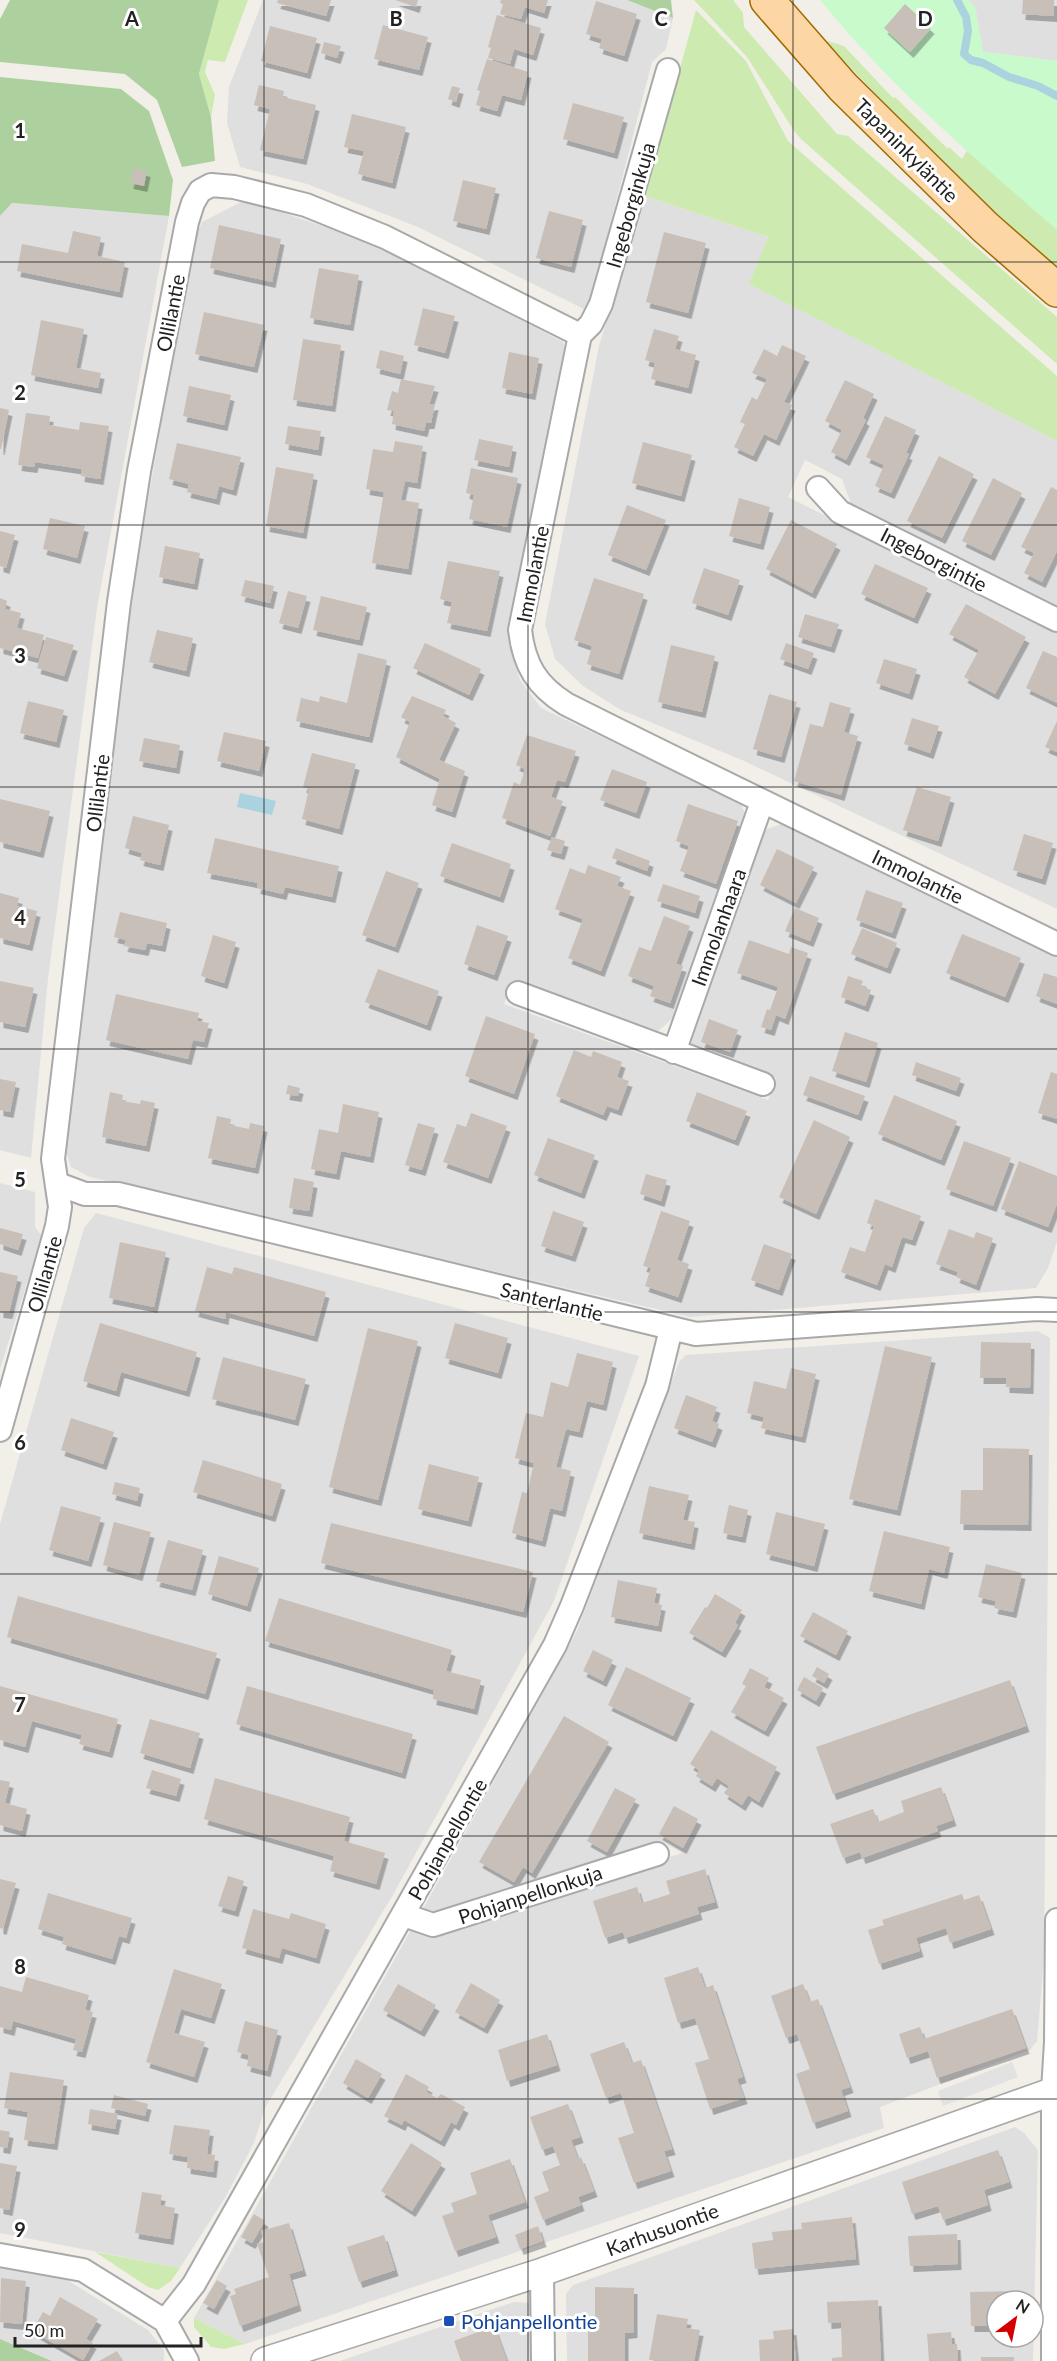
<svg xmlns="http://www.w3.org/2000/svg" width="1057" height="2361" font-family="Lato,sans-serif">
<style>
.residential{fill:#e0dfdf;fill-rule:evenodd}
.grass{fill:#cdebb0}
.forest{fill:#add19e}
.park{fill:#c8facc}
.parking{fill:#e2e2e2}
.water{fill:#aad3df}
.lines{fill:none;stroke-linecap:round;stroke-linejoin:round}
.stream{stroke:#aad3df;stroke-width:8}
.building{fill:#c7bfb8;filter:url(#shadow)}
.minor-casing{stroke:#a9a9a9;stroke-width:26}
.tertiary-casing{stroke:#a9a9a9;stroke-width:30}
.primary-casing{stroke:#a06b00;stroke-width:36}
.minor{stroke:#fff;stroke-width:22}
.tertiary{stroke:#fff;stroke-width:27}
.primary{stroke:#fcd6a4;stroke-width:33}
.grid{fill:none;stroke:#222;stroke-width:1.5;stroke-opacity:0.55}
.transit-dot{fill:#1a4fb4;stroke:#fff;stroke-width:2}
.labels{text-anchor:middle;dominant-baseline:central;stroke-width:6;stroke-linejoin:round;paint-order:stroke}
.street-label{font-size:20px;fill:#222;stroke:#fff}
.transit-label{font-size:20px;fill:#164399;stroke:#fff;text-anchor:start}
.grid-label{font-size:20px;text-anchor:middle;font-weight:bold;fill:#222;stroke:#fff;stroke-width:6;stroke-linejoin:round;paint-order:stroke}
</style>
<defs>
<filter id="shadow"><feDropShadow dx="3.5" dy="6" stdDeviation="0" flood-color="#0004"/></filter>
</defs>
<rect width="100%" height="100%" fill="#f2efe9"/>
<path class="residential" d="M263,0H627L673,18L666,49L652,62L588,311L418,227L307,184L240,167L227,123L229,87Z
M968,0H1057V61L983,52L975,7Z
M645,196L768,237L750,284L1057,441V609L853,509L842,479L805,460L788,497L1057,631V909L742,760L621,710L583,686L555,659L545,624L599,346Z
M245,200L382,246L563,342L566,353L507,637L520,680L541,708L740,803L746,815L674,1017L654,1035L512,982L504,1004L768,1100L776,1078L700,1051L691,1043L765,830L781,824L1057,958V1242L1048,1268L1036,1288L690,1317L90,1177L71,1167L64,1146L129,607L194,239L202,222Z
M12,203L169,216L97,608L48,979L31,1158L0,1150V216Z
M0,1183L35,1192V1227L42,1236L0,1369Z
M96,1213L639,1356L554,1601L394,1893L265,2108L254,2143L226,2196L180,2268L0,2233V1524L84,1228Z
M1038,1331L1050,1338L1044,1959L1037,2041L1030,2050L880,2107L884,2128L245,2344L194,2318L412,1928L428,1935L682,1853L665,1843L439,1912L423,1909L577,1631L679,1362L686,1355Z
M1015,2127L1024,2133L1038,2150L1033,2361H567L566,2294L573,2285ZM997,2301H1033V2337H997Z
M0,2267L67,2280L148,2330L164,2350V2361H52L0,2339Z
M514,2302L532,2303L534,2361H340Z"/>
<path class="grass" d="M219,0H248L225,62L208,60L205,72L215,95L211,117L199,74Z
M694,0H733L743,13L744,27L837,134L848,136L1057,317V364L802,140L794,131L747,57Z
M696,10L746,61L788,141L1057,376V441L749,284L768,237L645,196Z
M828,41L844,46L893,98L895,97L948,149L949,147L962,159L971,144L1057,183V267C975,198 900,120 826,42Z
M95,2252L180,2268L171,2281L158,2290L148,2287Z
M194,2318L245,2344L224,2349L211,2347L194,2327Z"/>
<path class="forest" d="M10,0H219L199,74L211,117L215,161L182,167L157,100L125,74L0,62V19Z
M627,0H671L673,18Z
M0,77L121,89L149,111L173,180L169,216L12,203L0,216Z
M0,2339L52,2361H0Z"/>
<path class="park" d="M820,0H968L975,7L983,52L1057,61V230C974,158 889,85 820,0Z"/>
<path class="parking" d="M1012,2062L1018,2077L943,2106L938,2091Z"/>
<path class="water" d="M240,793L276,801L272,815L237,807Z"/>
<g class="lines">
<path class="stream" d="M957,0L966,17L968,31L964,54L971,60L983,63L1009,77L1038,86L1057,96"/>
</g>
<path class="building" d="M278,0H331L326,16L277,3Z
M395,0H418L416,7Z
M501,0H548L544,13L525,7L521,19L500,14L503,4L500,3Z
M1023,0H1054V16L1022,14Z
M596,1L637,14L624,56L599,48L602,39L586,34Z
M905,4L931,28L910,52L884,28Z
M497,15L541,28L533,55L514,49L510,64L488,58L491,48L488,47Z
M383,25L428,37L419,70L374,59Z
M270,26L317,38L307,73L261,61Z
M324,42L341,46L337,58L321,53Z
M487,59L528,72L521,100L502,95L497,111L476,105L480,91L477,90Z
M259,85L284,91L283,97L316,105L303,159L260,150L270,109L254,105Z
M452,86L460,88L456,102L448,99Z
M573,103L624,117L614,153L563,139Z
M352,114L406,127L392,183L358,174L364,151L344,147Z
M133,168L147,171L144,186L130,183Z
M463,180L496,188L486,229L453,221Z
M549,211L583,220L571,267L536,258Z
M219,225L281,239L272,282L210,268Z
M73,231L101,237L97,256L125,262L119,292L17,271L22,244L68,253Z
M664,232L706,243L688,313L646,302Z
M319,268L359,275L350,325L310,318Z
M423,308L455,316L445,353L414,345Z
M204,312L264,325L254,367L195,354Z
M41,320L84,329L76,368L101,373L98,388L31,375Z
M654,329L679,336L675,349L696,355L688,388L651,379L655,363L645,360Z
M303,339L341,345L332,406L293,400Z
M782,345L806,356L784,402L792,405L776,440L764,434L753,456L734,447L745,424L740,422L752,397L757,400L767,379L752,373L764,349L777,356Z
M380,350L404,356L400,374L376,368Z
M509,352L539,358L532,394L502,388Z
M401,379L435,386L429,405L435,404L431,423H426L424,431L392,424L394,411L387,410L392,391L398,393Z
M845,380L874,394L863,418L866,420L846,460L831,452L842,430L825,421Z
M189,386L231,395L224,425L183,416Z
M0,408L9,410L1,449H0Z
M26,413L50,416L49,425L79,430L80,422L109,426L100,479L81,476L82,469L35,462L34,467L18,465Z
M885,416L916,430L906,453L909,454L891,493L875,486L884,465L866,457Z
M288,426L321,431L318,450L285,444Z
M479,439L513,446L509,467L474,460Z
M395,441L423,446L417,483L405,481L401,500L419,503L408,569L372,563L384,492L366,489L373,449L393,452Z
M643,442L692,455L681,496L632,483Z
M177,443L241,457L233,490L219,486L216,499L187,492L189,484L169,479Z
M939,456L974,474L942,538L907,521Z
M276,467L314,474L303,533L266,526Z
M471,468L518,478L507,527L469,519L474,495L466,493Z
M993,478L1022,493L991,555L962,541Z
M1051,487L1057,490V551L1042,582L1024,573L1034,553L1021,547Z
M739,498L770,507L760,544L729,536Z
M627,505L666,520L646,570L608,555Z
M50,518L85,526L77,558L43,549Z
M791,520L837,544L812,593L766,569Z
M0,531L15,535L6,568L0,566Z
M165,546L200,553L194,584L159,577Z
M448,561L500,571L487,631L447,623L452,602L440,599Z
M875,564L928,588L914,618L861,594Z
M704,568L740,580L728,615L692,603Z
M594,578L644,594L619,674L587,664L592,646L574,640Z
M245,580L274,586L270,603L241,596Z
M288,591L307,596L298,628L279,623Z
M321,596L367,607L359,640L313,630Z
M0,598L7,601L5,609L21,613L17,628L44,635L38,658L0,648Z
M966,604L1026,637L995,694L964,677L979,650L949,634Z
M805,614L839,624L831,647L798,637Z
M157,630L193,638L186,671L149,662Z
M46,637L74,645L64,676L37,668Z
M425,643L481,669L469,695L413,668Z
M786,643L814,653L808,669L780,659Z
M671,645L715,656L702,712L658,702Z
M1043,651L1057,657V703L1026,688Z
M358,653L387,660L369,737L296,721L301,698L319,702L320,696L347,703Z
M884,659L917,669L909,694L876,683Z
M769,694L797,702L781,757L753,749Z
M412,696L446,710L443,716L456,723L439,760L465,771L452,812L432,805L440,779L396,757L410,722L401,717Z
M28,701L64,710L56,742L20,733Z
M830,702L851,708L844,732L858,736L841,795L794,781L810,724L823,727Z
M912,718L939,726L930,753L904,744Z
M1057,721V752L1045,747Z
M224,732L266,741L259,771L217,761Z
M527,735L576,751L565,782L557,780L551,797L563,801L550,836L502,818L514,782L520,785L525,769L516,765Z
M144,738L180,745L176,768L139,761Z
M312,753L356,764L339,829L302,819L309,789L303,787Z
M612,769L647,782L636,813L600,800Z
M917,787L951,797L938,841L903,830Z
M0,799L50,811L40,852L0,842Z
M688,804L738,821L716,884L680,871L689,846L676,841Z
M133,816L169,825L160,865L140,860L142,853L125,848Z
M1024,834L1053,843L1042,879L1013,870Z
M552,837L565,841L561,854L547,850Z
M215,838L339,866L332,897L285,887L283,894L257,888L258,883L207,873Z
M452,843L511,864L500,897L440,876Z
M616,848L650,861L647,871L612,858Z
M777,849L814,867L796,903L760,885Z
M588,865L621,877L617,886L631,891L601,971L568,958L583,919L555,909L570,868L585,874Z
M386,871L419,883L395,947L362,935Z
M663,884L700,896L695,913L657,901Z
M866,890L903,903L892,933L856,920Z
M0,893L19,898L17,906L37,911L29,945L0,938Z
M795,908L819,918L810,941L785,931Z
M120,912L167,923L162,946L147,943L145,950L124,946L126,940L114,937Z
M664,916L690,926L676,964L683,966L670,1003L650,996L654,986L628,976L639,947L651,951Z
M477,925L508,936L494,975L464,964Z
M862,928L897,943L887,968L851,954Z
M962,934L1021,958L1005,997L946,973Z
M213,935L236,942L224,983L201,976Z
M749,940L789,954L791,947L808,953L785,1019L776,1015L771,1030L761,1027L767,1009L770,1010L778,987L737,973Z
M378,969L439,991L427,1025L365,1002Z
M1044,973L1057,977V1004L1036,996Z
M848,976L863,981L861,986L871,990L865,1006L841,997Z
M0,981L34,988L25,1027L0,1022Z
M116,994L199,1013L197,1021L209,1023L204,1042L193,1040L188,1059L106,1040Z
M486,1016L535,1034L514,1094L465,1076Z
M709,1019L738,1030L730,1052L701,1042Z
M845,1032L878,1043L866,1082L832,1071Z
M574,1050L591,1057L593,1051L622,1062L617,1077L629,1081L618,1110L607,1106L603,1115L556,1096Z
M916,1062L961,1078L956,1091L912,1075Z
M1051,1072L1057,1074V1119L1038,1113Z
M810,1076L865,1096L858,1115L803,1095Z
M0,1079L16,1082L10,1112L0,1110Z
M288,1085L300,1088L298,1096L286,1094Z
M110,1092L123,1095L122,1101L140,1104L141,1100L155,1103L146,1146L102,1137Z
M697,1092L747,1111L735,1140L686,1121Z
M894,1095L957,1121L941,1160L878,1134Z
M343,1104L379,1112L370,1157L341,1151L336,1174L311,1169L319,1129L338,1133Z
M471,1113L507,1126L488,1178L443,1162L457,1124L466,1127Z
M217,1116L231,1119L230,1125L249,1129L250,1123L264,1126L255,1168L208,1158Z
M814,1120L850,1137L816,1214L779,1197Z
M418,1123L435,1128L422,1170L405,1165Z
M548,1138L595,1155L581,1193L534,1175Z
M964,1141L1011,1158L993,1206L946,1189Z
M1019,1161L1057,1176V1204L1048,1227L1001,1209Z
M646,1174L667,1180L661,1201L640,1194Z
M294,1178L314,1182L309,1211L289,1208Z
M875,1199L921,1216L912,1240L902,1237L892,1267L885,1264L877,1285L841,1272L850,1247L865,1252L874,1226L867,1223Z
M553,1211L584,1222L572,1256L541,1246Z
M661,1211L690,1221L677,1260L689,1264L678,1297L645,1286L651,1268L643,1266Z
M0,1228L23,1234L18,1250L0,1244Z
M949,1229L974,1238L976,1232L993,1238L976,1285L956,1277L958,1272L936,1264Z
M120,1242L166,1252L154,1307L109,1298Z
M764,1244L792,1254L779,1290L751,1280Z
M207,1267L232,1274L234,1267L326,1292L314,1336L226,1312L225,1319L195,1311Z
M0,1272L18,1276L9,1313L0,1312Z
M100,1323L197,1352L186,1391L121,1372L116,1391L83,1381Z
M455,1323L508,1338L498,1373L445,1358Z
M368,1328L418,1341L378,1500L329,1487Z
M981,1342L1031,1343L1030,1388L1006,1387V1378H980Z
M885,1346L932,1357L897,1510L849,1499Z
M577,1353L613,1362L603,1405L587,1401L579,1432L566,1429L556,1467L571,1471L562,1511L550,1508L542,1541L512,1533L522,1492L527,1493L534,1463L515,1458L526,1413L543,1417L551,1382L568,1387Z
M223,1357L306,1379L295,1420L212,1399Z
M791,1368L816,1374L802,1437L761,1428L764,1417L747,1413L754,1381L786,1389Z
M686,1395L717,1407L712,1421L719,1424L712,1442L674,1428Z
M71,1418L114,1432L103,1464L61,1450Z
M983,1448L1029,1449L1028,1525L960,1524L961,1490H983Z
M203,1460L282,1484L272,1516L193,1492Z
M429,1464L479,1477L468,1521L418,1509Z
M115,1482L140,1488L137,1501L112,1494Z
M649,1486L689,1495L683,1520L695,1522L691,1544L639,1533Z
M729,1505L748,1510L742,1537L723,1533Z
M61,1506L101,1517L88,1561L49,1550Z
M776,1512L825,1524L814,1566L766,1554Z
M114,1522L151,1532L139,1575L103,1565Z
M331,1523L533,1572L523,1612L321,1563Z
M884,1531L950,1547L944,1573L929,1569L921,1604L869,1591Z
M168,1540L203,1550L192,1590L156,1581Z
M219,1556L259,1568L247,1606L208,1594Z
M986,1564L1022,1573L1013,1612L994,1608L996,1601L978,1597Z
M618,1580L657,1588L654,1603L662,1605L658,1626L611,1617Z
M715,1594L742,1610L735,1623L738,1625L722,1652L689,1633L705,1607L707,1608Z
M18,1596L217,1653L205,1694L7,1637Z
M279,1598L452,1650L446,1671L481,1680L474,1709L433,1699L434,1690L265,1641Z
M813,1612L848,1631L836,1655L800,1636Z
M593,1650L613,1660L603,1681L583,1671Z
M626,1667L691,1698L673,1736L608,1705Z
M817,1667L829,1674L824,1683L812,1676Z
M750,1668L769,1678L764,1687L784,1698L765,1731L731,1712L746,1686L742,1684Z
M804,1677L823,1688L816,1701L797,1690Z
M1010,1680L1026,1726L833,1794L816,1747Z
M0,1686L118,1719L109,1752L79,1744L82,1735L32,1721L25,1747L0,1740Z
M247,1686L413,1734L402,1773L236,1724Z
M564,1716L609,1742L532,1873L523,1867L514,1882L479,1862Z
M150,1719L200,1733L190,1768L140,1753Z
M711,1730L777,1767L759,1802L748,1795L742,1805L724,1793L729,1786L717,1778L712,1786L696,1776L699,1770L690,1764Z
M152,1770L181,1779L176,1796L146,1788Z
M215,1778L350,1817L344,1841L385,1853L376,1884L330,1871L334,1856L204,1819Z
M0,1780L10,1782L5,1803L27,1809L22,1831L0,1825Z
M941,1787L953,1820L936,1826L938,1831L862,1858L860,1852L843,1858L830,1824L873,1809L878,1822L904,1812L901,1801Z
M615,1788L636,1799L607,1852L587,1841Z
M674,1806L698,1819L683,1848L659,1834Z
M705,1869L715,1902L697,1907L699,1914L625,1938L623,1932L605,1938L593,1901L637,1887L642,1903L670,1894L666,1881Z
M228,1876L244,1881L235,1911L218,1906Z
M0,1879L16,1883L3,1929L0,1928Z
M48,1893L132,1918L126,1938L119,1936L112,1959L62,1944L64,1937L38,1929Z
M962,1894L964,1900L979,1895L991,1929L950,1943L946,1928L916,1938L920,1951L879,1964L868,1930L884,1925L882,1920Z
M253,1909L289,1919L291,1913L326,1924L316,1958L282,1948L279,1958L242,1948Z
M698,1967L705,1988L713,1985L743,2077L737,2079L744,2098L710,2109L695,2063L709,2059L695,2018L678,2023L664,1978Z
M174,1969L222,1984L211,2018L181,2009L174,2033L205,2042L194,2077L146,2062Z
M26,1977L89,1995L85,2010L93,2012L82,2052L73,2050L76,2039L13,2021L11,2030L0,2027V1986L22,1992Z
M471,1983L500,2000L484,2028L455,2012Z
M398,1984L436,2005L421,2031L383,2010Z
M803,1984L810,2002L818,1999L850,2087L841,2090L848,2111L813,2123L796,2074L810,2069L797,2034L786,2038L771,1996Z
M1012,2009L1026,2048L937,2078L928,2051L907,2058L899,2034L920,2027L924,2039Z
M245,2021L278,2030L267,2071L247,2066L249,2055L237,2052Z
M547,2034L557,2065L507,2081L498,2050Z
M624,2042L632,2063L641,2060L672,2149L664,2151L671,2171L634,2183L618,2138L634,2133L621,2093L606,2098L590,2054Z
M356,2059L382,2074L368,2098L343,2083Z
M10,2072L64,2080L54,2144L24,2140L28,2112L4,2108Z
M406,2074L429,2087L426,2092L437,2098L441,2094L465,2107L456,2125L451,2122L441,2141L404,2120L402,2125L384,2116Z
M114,2095L148,2104L145,2116L111,2108Z
M568,2104L580,2137L571,2140L578,2159L581,2157L594,2191L578,2197L581,2205L543,2220L534,2197L549,2191L542,2172L560,2165L553,2146L542,2150L530,2117Z
M90,2109L118,2114L115,2129L88,2124Z
M174,2125L210,2130L207,2154L215,2155L213,2172L187,2168L188,2157L169,2154Z
M0,2130L10,2132L7,2148L0,2147Z
M411,2143L442,2163L412,2211L381,2191Z
M998,2150L1009,2182L984,2190L988,2205L943,2220L938,2206L912,2214L902,2182Z
M510,2159L525,2202L488,2215L496,2237L455,2251L442,2216L454,2212L451,2203L477,2194L470,2173Z
M0,2163L17,2166L9,2210L0,2208Z
M142,2192L162,2195L160,2205L175,2208L170,2239L135,2233Z
M254,2214L265,2221L252,2243L241,2237Z
M852,2217L856,2259L755,2269L752,2243L773,2240L772,2232L802,2229L801,2223Z
M289,2223L303,2270L289,2274L298,2305L240,2326L230,2296L236,2294L234,2289L269,2277L257,2244L264,2242L261,2231Z
M538,2226L543,2241L520,2249L515,2235Z
M957,2234L958,2264L910,2266L908,2236Z
M384,2235L395,2270L359,2282L347,2247Z
M1,2278L26,2281L22,2324L0,2322Z
M217,2280L227,2286L214,2309L203,2303Z
M595,2287L634,2288V2332L625,2333V2361H588V2325H595Z
M1018,2291V2301H997V2326H971L970,2292Z
M60,2297L98,2319L86,2339L93,2343L83,2360L32,2331L43,2312L50,2316Z
M878,2300L881,2361H832V2358L842,2357L841,2322L828,2323L827,2302Z
M657,2314L688,2319L686,2328L700,2330L694,2361L649,2360Z
M494,2326L507,2361H461L454,2341Z
M793,2329L796,2361H760L759,2340L774,2339L773,2331Z
M951,2332L952,2344H957L958,2361H929L927,2334Z
M117,2351L123,2361H99Z
M981,2357H1014V2361H981Z"/>
<g class="lines">
<defs>
<path id="minor" d="M580,335L591,324L601,304L668,70
M818,488L840,512L1057,620
M518,993L763,1084
M674,1052L762,802
M58,1184L85,1194H118L696,1334L1037,1309L1057,1310
M0,1430L57,1226L60,1207L53,1159L119,602L139,471L187,222L193,203L200,191L211,185L234,187L306,205L385,237L580,335L520,630C524,665 537,686 566,704C729,786 893,864 1057,944
M404,1915L433,1925L657,1854
M0,2255L83,2270L165,2321L187,2361
M542,2272L543,2361
M165,2321L194,2284L555,1645L572,1606L657,1386L671,1329
M1053,2361V2091L1056,2042L1057,1920"/>
<path id="tertiary" d="M265,2361L542,2272L1057,2090"/>
<path id="primary" d="M767,0L843,87L985,227L1057,290"/>
</defs>
<use href="#minor" class="minor-casing"/>
<use href="#tertiary" class="tertiary-casing"/>
<use href="#primary" class="primary-casing"/>
<use href="#minor" class="minor"/>
<use href="#tertiary" class="tertiary"/>
<use href="#primary" class="primary"/>
</g>
<path class="grid" d="M264,0V2361M528,0V2361M793,0V2361M0,262H1057M0,525H1057M0,787H1057M0,1049H1057M0,1312H1057M0,1574H1057M0,1836H1057M0,2099H1057"/>
<rect class="transit-dot" x="443" y="2315" width="12" height="12" rx="3"/>
<g class="labels">
<g class="street-label">
<text transform="translate(907 150) rotate(45)">Tapaninkyläntie</text>
<text transform="translate(630 205) rotate(-74)">Ingeborginkuja</text>
<text transform="translate(170 313) rotate(-79)">Ollilantie</text>
<text transform="translate(934 559) rotate(27)">Ingeborgintie</text>
<text transform="translate(532 574) rotate(-79)">Immolantie</text>
<text transform="translate(97 793) rotate(-83)">Ollilantie</text>
<text transform="translate(918 876) rotate(26)">Immolantie</text>
<text transform="translate(718 927) rotate(-70)">Immolanhaara</text>
<text transform="translate(44 1274) rotate(-74)">Ollilantie</text>
<text transform="translate(552 1301) rotate(14)">Santerlantie</text>
<text transform="translate(447 1839) rotate(-60)">Pohjanpellontie</text>
<text transform="translate(530 1894) rotate(-18)">Pohjanpellonkuja</text>
<text transform="translate(662 2229) rotate(-20)">Karhusuontie</text>
</g>
<g class="transit-label">
<text x="461" y="2321">Pohjanpellontie</text>
</g>
</g>
<g class="grid-label">
<text x="132" y="26">A</text>
<text x="396" y="26">B</text>
<text x="661" y="26">C</text>
<text x="925" y="26">D</text>
<text x="20" y="138">1</text>
<text x="20" y="400">2</text>
<text x="20" y="663">3</text>
<text x="20" y="925">4</text>
<text x="20" y="1187">5</text>
<text x="20" y="1450">6</text>
<text x="20" y="1712">7</text>
<text x="20" y="1974">8</text>
<text x="20" y="2237">9</text>
</g>
<g transform="translate(1015 2319) rotate(32)"><circle r="28" fill="#ffffff" stroke="#a7a7a7" stroke-width="1.5"/>
<path d="M0-4.5L10 22L0 15L-10 22Z" fill="#d40000"/>
<text y="-9" font-size="16" font-weight="bold" text-anchor="middle" fill="#222222">N</text>
</g>
<path d="M15 2337v9h186v-9" fill="none" stroke="#222222" stroke-width="3"/>
<text x="24" y="2337" font-size="18" fill="#222222" stroke="#ffffff" stroke-width="4.5" paint-order="stroke">50 m</text>
</svg>
